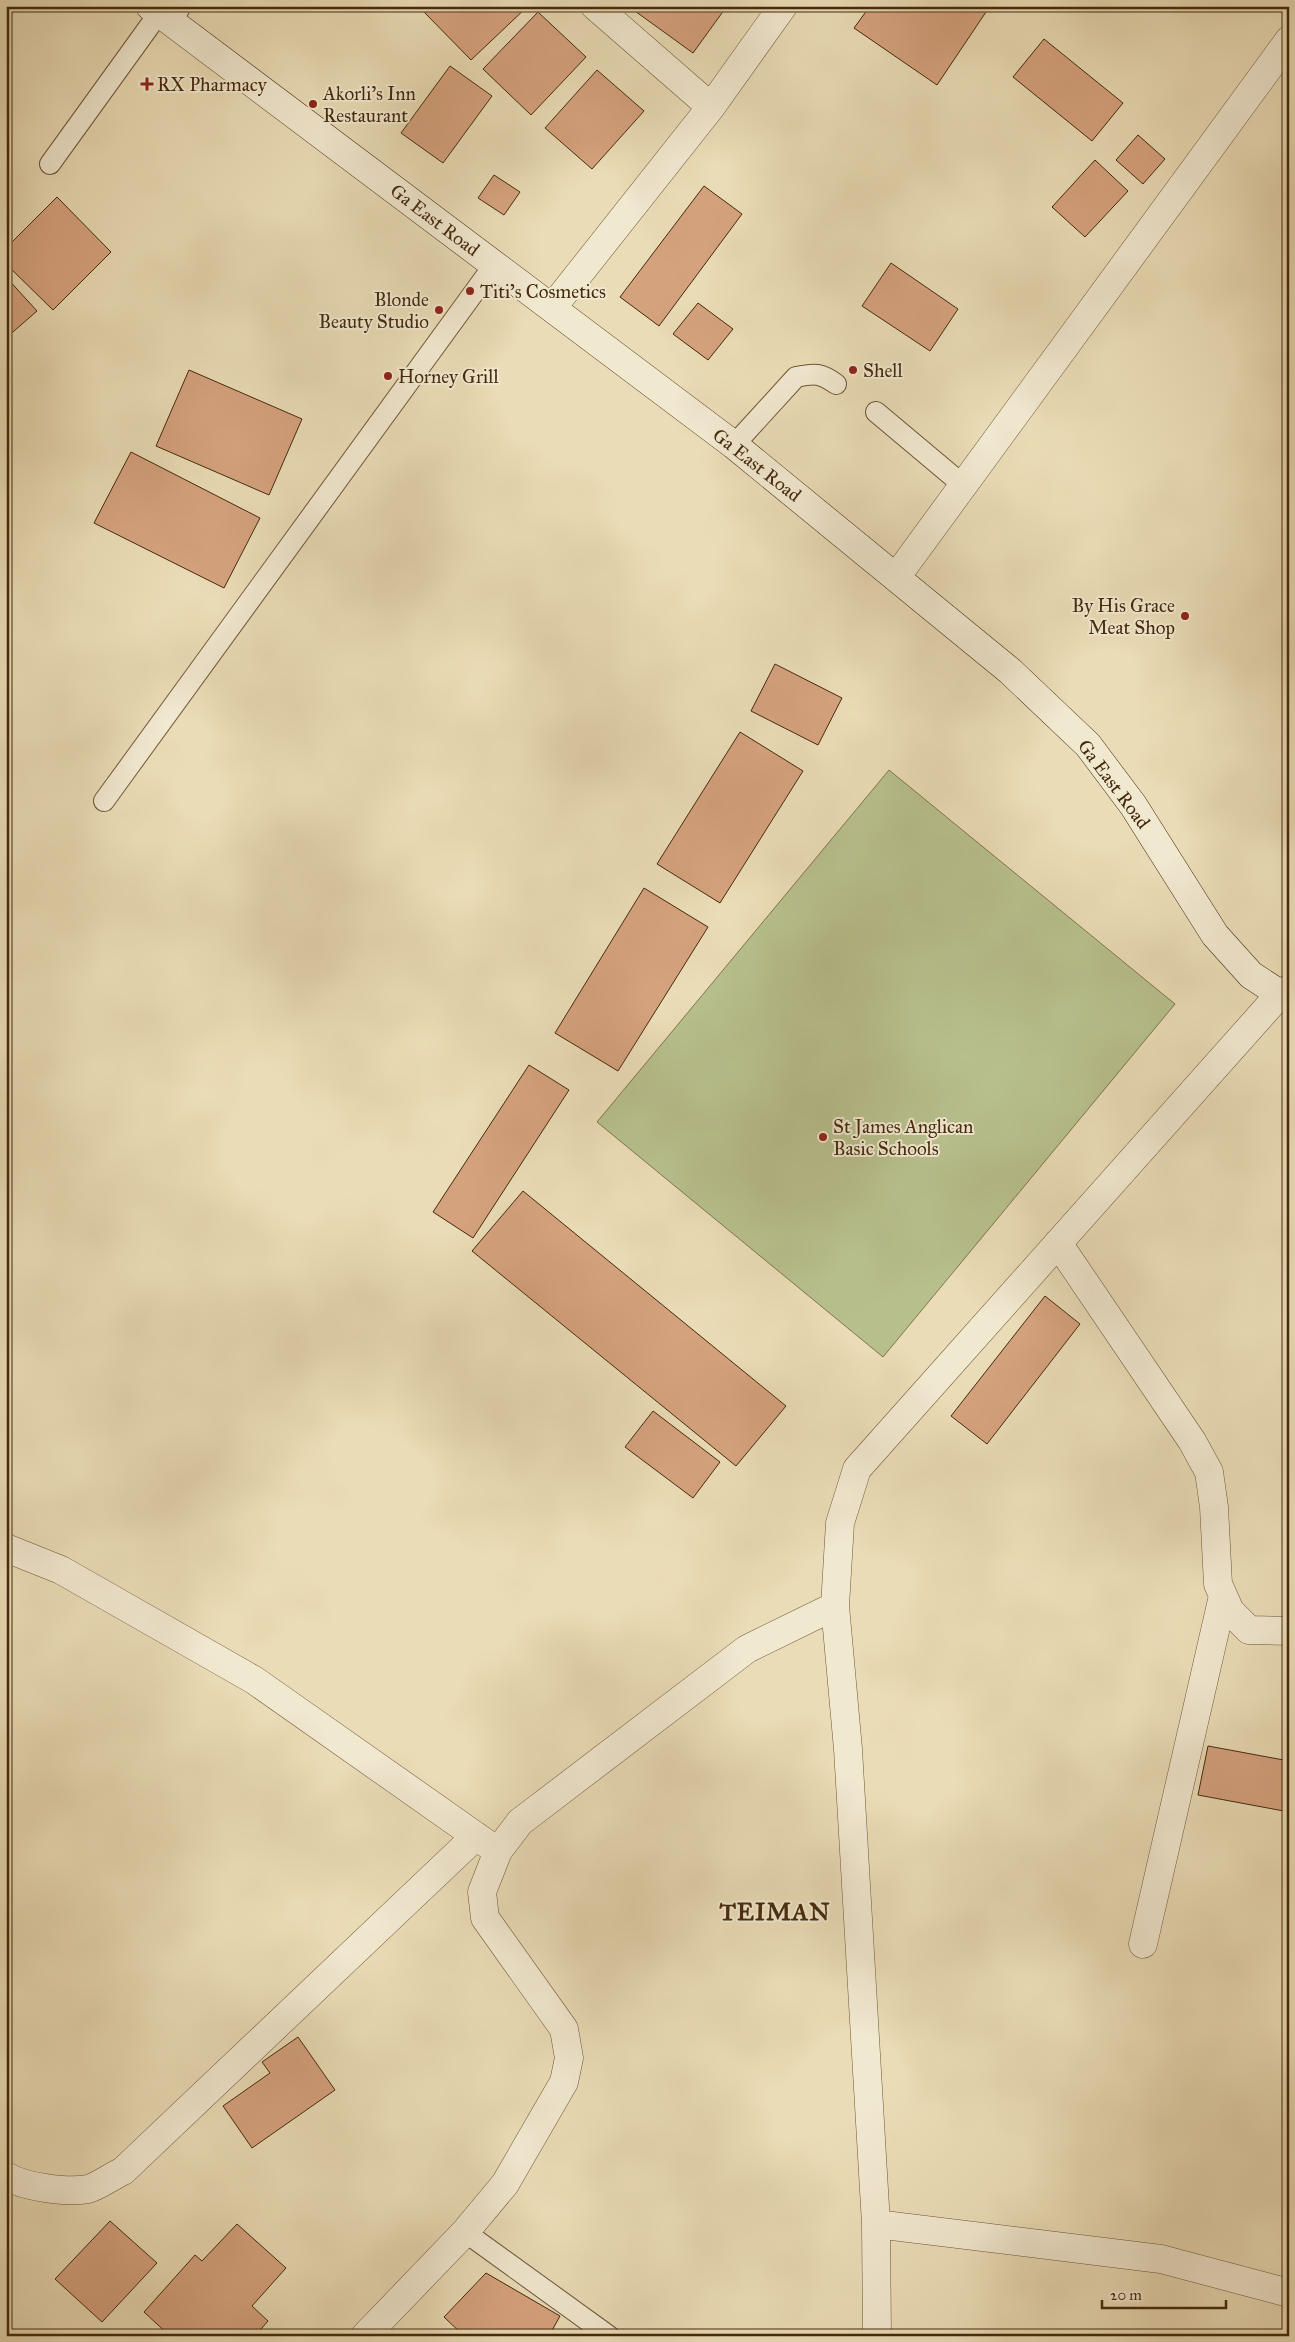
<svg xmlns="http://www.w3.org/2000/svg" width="1295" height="2342" font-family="'IM FELL Great Primer',serif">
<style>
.green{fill:#b7c08d;stroke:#7e754d}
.building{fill:#d5a27e;stroke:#442a0d}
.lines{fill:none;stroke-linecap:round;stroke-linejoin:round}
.lane-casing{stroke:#6e5637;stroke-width:22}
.street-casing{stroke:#6e5637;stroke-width:29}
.secondary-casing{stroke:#442a0d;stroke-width:29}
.lane{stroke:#f1e8d0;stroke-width:20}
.street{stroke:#f1e8d0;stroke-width:28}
.secondary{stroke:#f1e8d0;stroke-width:28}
.poi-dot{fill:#8f2418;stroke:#f1e8d0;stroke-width:2}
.labels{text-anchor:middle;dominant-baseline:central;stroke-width:4;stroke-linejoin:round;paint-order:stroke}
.poi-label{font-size:19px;fill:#442a0d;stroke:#f1e8d0;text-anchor:start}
.street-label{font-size:19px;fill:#442a0d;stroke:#f1e8d0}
.district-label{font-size:24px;font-weight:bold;letter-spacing:1px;fill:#442a0d;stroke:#f1e8d0}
</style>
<rect width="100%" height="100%" fill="#eadcb6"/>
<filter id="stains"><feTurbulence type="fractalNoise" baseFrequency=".004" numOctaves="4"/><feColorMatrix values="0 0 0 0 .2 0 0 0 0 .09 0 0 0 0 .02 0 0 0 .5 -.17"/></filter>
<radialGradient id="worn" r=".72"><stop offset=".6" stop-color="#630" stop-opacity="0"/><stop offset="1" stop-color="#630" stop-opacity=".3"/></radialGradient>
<path class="green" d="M889,770L1175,1004L883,1357L597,1122Z"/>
<path class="building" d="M430,6H528L471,60L424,12Z
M628,6H727L693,53Z
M870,6H990L937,85L854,28Z
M538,12L586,57L531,115L483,69Z
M1044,39L1123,103L1092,141L1013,77Z
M450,66L492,96L443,163L401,133Z
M597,70L644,111L592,169L545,128Z
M1138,135L1165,159L1143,184L1116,160Z
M1095,160L1128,191L1085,237L1052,207Z
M494,175L520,192L504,215L478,198Z
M704,186L742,214L659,326L620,297Z
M57,197L111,252L53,310L6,264V248Z
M891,263L958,309L930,351L862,306Z
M6,277L37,311L6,338Z
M698,303L733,329L708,360L673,334Z
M189,370L302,419L269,495L156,446Z
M131,452L260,518L224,588L94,523Z
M775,664L842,698L818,745L751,711Z
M740,732L803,771L720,903L657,864Z
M644,888L708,927L618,1071L555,1033Z
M529,1065L569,1090L473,1238L433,1212Z
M523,1191L786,1406L736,1466L472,1251Z
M1045,1296L1080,1324L987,1444L951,1416Z
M653,1411L720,1462L693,1498L625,1447Z
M1208,1746L1289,1761V1812L1198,1795Z
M298,2037L335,2090L252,2148L223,2106L270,2073L262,2062Z
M110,2221L157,2263L102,2322L55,2279Z
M237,2224L286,2268L252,2306L268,2321L255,2336H170L144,2312L195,2255L202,2261Z
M486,2273L560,2316L549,2336H464L444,2317Z"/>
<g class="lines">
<defs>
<path id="lane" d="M171,22L181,6
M50,164L159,13
M876,412L963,485
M734,445L796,377C815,373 821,373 836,384
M104,801L494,265
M465,2232L609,2336"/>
<path id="street" d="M595,6L711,107
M552,308L711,107L783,6
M897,576L1289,40
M1058,1243L1192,1441L1209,1472L1214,1507L1218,1584L1230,1611L1249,1630L1289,1631
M6,1548L61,1570L254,1680L490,1846
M1143,1944L1223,1596
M6,2176C24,2187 67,2193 88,2189C99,2186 112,2176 123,2171L476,1836
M876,2224L1161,2259L1289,2293
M365,2336L465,2232L505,2184L564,2082L569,2058L564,2029L485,1918L482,1892L498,1851L520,1822L747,1649L835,1606
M877,2336L876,2224L848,1749L835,1606L840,1523L857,1469L1280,994"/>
<path id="secondary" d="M150,6L734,445L1010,671L1088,745L1133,805L1215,935L1251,975L1280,994L1289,989"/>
</defs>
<use href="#lane" class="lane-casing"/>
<use href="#street" class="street-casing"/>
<use href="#secondary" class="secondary-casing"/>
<use href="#lane" class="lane"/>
<use href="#street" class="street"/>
<use href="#secondary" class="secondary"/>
</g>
<g class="poi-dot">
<path d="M144.5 76.5h5v5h5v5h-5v5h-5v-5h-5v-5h5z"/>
<circle cx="313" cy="104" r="5"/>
<circle cx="470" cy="291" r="5"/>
<circle cx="439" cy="310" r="5"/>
<circle cx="853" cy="370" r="5"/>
<circle cx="388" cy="376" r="5"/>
<circle cx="1185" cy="616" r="5"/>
<circle cx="823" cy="1137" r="5"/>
</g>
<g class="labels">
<g class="poi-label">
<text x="157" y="84">RX Pharmacy</text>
<text x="323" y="93">Akorli's Inn<tspan x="323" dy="22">Restaurant</tspan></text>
<text x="480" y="291">Titi’s Cosmetics</text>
<text x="429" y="299" text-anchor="end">Blonde<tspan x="429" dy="22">Beauty Studio</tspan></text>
<text x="863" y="370">Shell</text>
<text x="398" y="376">Horney Grill</text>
<text x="1175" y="605" text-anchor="end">By His Grace<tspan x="1175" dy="22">Meat Shop</tspan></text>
<text x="833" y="1126">St James Anglican<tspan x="833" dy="22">Basic Schools</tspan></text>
</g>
<g class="street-label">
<text transform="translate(435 220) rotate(37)">Ga East Road</text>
<text transform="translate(757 465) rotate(38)">Ga East Road</text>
<text transform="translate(1114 784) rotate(53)">Ga East Road</text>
</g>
<g class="district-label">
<text x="775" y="1912">TEIMAN</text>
</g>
</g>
<rect width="1295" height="2342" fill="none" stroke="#eadcb6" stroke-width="25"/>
<rect x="8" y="8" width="1280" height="2327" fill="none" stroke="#442a0d" stroke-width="2.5"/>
<rect x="12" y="12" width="1270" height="2317" fill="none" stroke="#442a0d"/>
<path d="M1102 2300v8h124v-8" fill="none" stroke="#442a0d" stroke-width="2.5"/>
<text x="1110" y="2300" font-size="15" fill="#442a0d" stroke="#f1e8d0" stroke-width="4" paint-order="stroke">20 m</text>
<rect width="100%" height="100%" filter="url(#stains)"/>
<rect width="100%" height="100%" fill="url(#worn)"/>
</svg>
